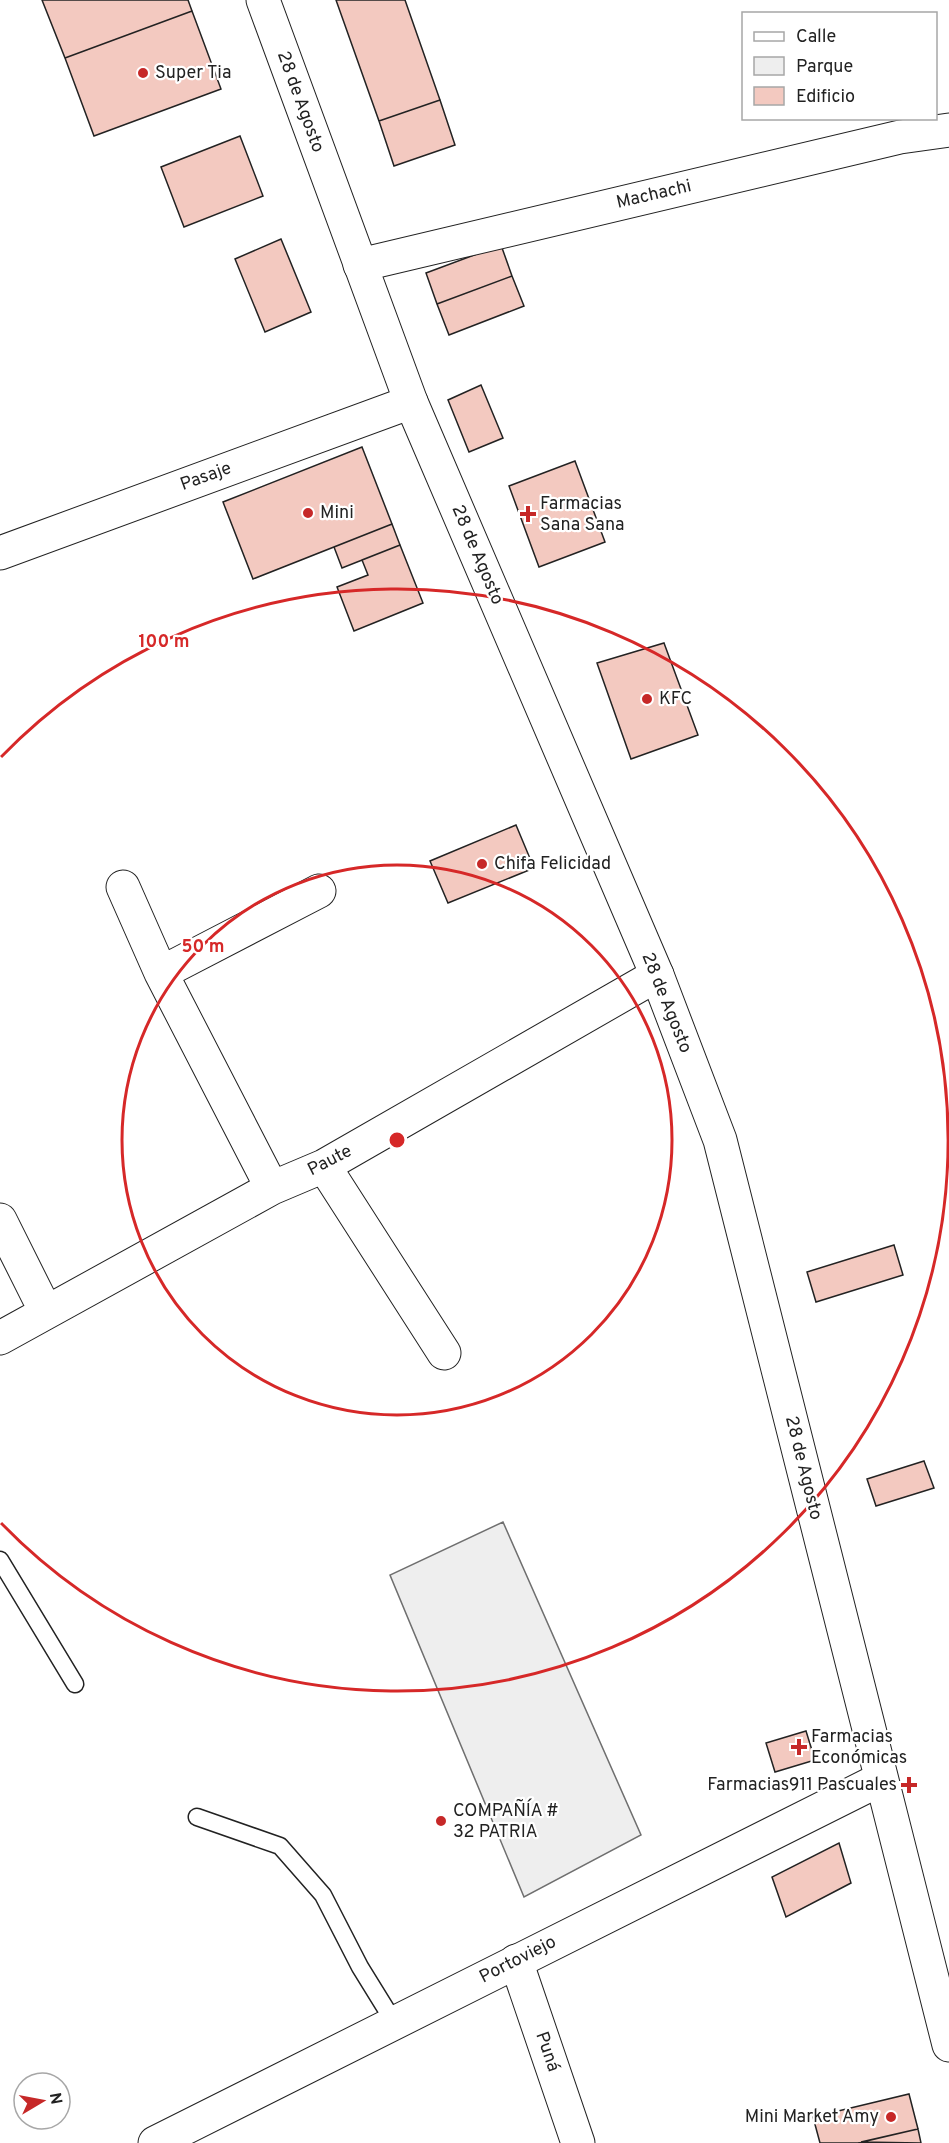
<svg xmlns="http://www.w3.org/2000/svg" width="949" height="2143" font-family="Overpass,sans-serif">
<style>
.green{fill:#eee;stroke:#6f6f6f;stroke-width:1.5}
.building{fill:#f3c9c0;stroke:#222;stroke-width:1.5}
.lines{fill:none;stroke-linecap:round;stroke-linejoin:round}
.service-casing{stroke:#222;stroke-width:19}
.minor-casing{stroke:#222;stroke-width:35}
.tertiary-casing{stroke:#222;stroke-width:35}
.service{stroke:#fff;stroke-width:16}
.minor{stroke:#fff;stroke-width:33}
.tertiary{stroke:#fff;stroke-width:33}
.ring{fill:none;stroke:#d62828;stroke-width:3}
.poi-dot{fill:#c62828;stroke:#fff;stroke-width:2}
.labels{text-anchor:middle;dominant-baseline:central;stroke-width:4.5;stroke-linejoin:round;paint-order:stroke}
.poi-label{font-size:18px;fill:#222;stroke:#fff;text-anchor:start}
.street-label{font-size:18px;fill:#222;stroke:#fff}
.centre{fill:#d62828;stroke:#fff;stroke-width:3}
.ring-label{font-size:18px;text-anchor:middle;font-weight:bold;fill:#d62828;stroke:#fff;stroke-width:4.5;stroke-linejoin:round;paint-order:stroke}
</style>
<rect width="100%" height="100%" fill="#fff"/>
<path class="green" d="M503,1522L641,1835L524,1897L390,1575Z"/>
<path class="building" d="M42,0H188L192,11L65,58Z
M336,0H405L440,100L379,121Z
M192,11L221,89L94,136L65,58Z
M440,100L455,145L394,166L379,121Z
M240,136L263,196L184,227L161,167Z
M281,239L311,312L265,332L235,259Z
M501,245L512,276L437,304L426,273Z
M512,276L524,306L449,335L437,304Z
M481,385L503,438L469,452L448,400Z
M362,447L392,524L253,579L223,502Z
M575,461L605,542L539,567L509,486Z
M392,524L400,545L342,568L334,547Z
M400,545L423,603L354,631L337,587L368,575L362,560Z
M664,643L698,735L631,759L597,663Z
M516,825L534,868L448,903L430,861Z
M894,1245L903,1275L816,1302L807,1272Z
M924,1461L934,1488L876,1506L867,1479Z
M806,1731L815,1760L775,1772L766,1743Z
M839,1843L851,1883L786,1917L772,1877Z
M909,2094L918,2129L858,2143H820L813,2117Z
M918,2129L921,2143L861,2142Z"/>
<g class="lines">
<defs>
<path id="service" d="M0,1560L75,1684
M197,1817L280,1846L323,1895L360,1967L394,2022"/>
<path id="minor" d="M360,265L900,137L949,130
M0,553L411,402
M123,887L161,973L272,1188
M161,973L319,891
M324,1166L444,1353
M0,1220L46,1312
M0,1338L272,1188L324,1166L657,975
M516,1961L578,2143"/>
<path id="tertiary" d="M263,0L411,402L657,975L720,1140L949,2045
M155,2143L881,1779"/>
</defs>
<use href="#service" class="service-casing"/>
<use href="#minor" class="minor-casing"/>
<use href="#tertiary" class="tertiary-casing"/>
<use href="#service" class="service"/>
<use href="#minor" class="minor"/>
<use href="#tertiary" class="tertiary"/>
</g>
<g class="ring">
<circle cx="397" cy="1140" r="275"/>
<path d="M1 757A551 551 0 1 1 1 1523"/>
</g>
<g class="poi-dot">
<circle cx="143" cy="73" r="6"/>
<circle cx="308" cy="513" r="6"/>
<path d="M525 505h6v6h6v6h-6v6h-6v-6h-6v-6h6z"/>
<circle cx="647" cy="699" r="6"/>
<circle cx="482" cy="864" r="6"/>
<path d="M796 1738h6v6h6v6h-6v6h-6v-6h-6v-6h6z"/>
<path d="M906 1776h6v6h6v6h-6v6h-6v-6h-6v-6h6z"/>
<circle cx="441" cy="1821" r="6"/>
<circle cx="891" cy="2117" r="6"/>
</g>
<g class="labels">
<g class="poi-label">
<text x="155" y="73">Super Tia</text>
<text x="540" y="504">Farmacias<tspan x="540" dy="21">Sana Sana</tspan></text>
<text x="320" y="513">Mini</text>
<text x="659" y="699">KFC</text>
<text x="494" y="864">Chifa Felicidad</text>
<text x="811" y="1737">Farmacias<tspan x="811" dy="21">Económicas</tspan></text>
<text x="897" y="1785" text-anchor="end">Farmacias911 Pascuales</text>
<text x="453" y="1811">COMPAÑÍA #<tspan x="453" dy="21">32 PATRIA</tspan></text>
<text x="879" y="2117" text-anchor="end">Mini Market Amy</text>
</g>
<g class="street-label">
<text transform="translate(300 102) rotate(70)">28 de Agosto</text>
<text transform="translate(654 195) rotate(-13)">Machachi</text>
<text transform="translate(206 477) rotate(-20)">Pasaje</text>
<text transform="translate(477 555) rotate(67)">28 de Agosto</text>
<text transform="translate(666 1003) rotate(68)">28 de Agosto</text>
<text transform="translate(330 1161) rotate(-27)">Paute</text>
<text transform="translate(803 1468) rotate(76)">28 de Agosto</text>
<text transform="translate(518 1960) rotate(-27)">Portoviejo</text>
<text transform="translate(547 2052) rotate(71)">Puná</text>
</g>
</g>
<circle cx="397" cy="1140" r="9" class="centre"/>
<g class="ring-label">
<text x="164" y="647">100 m</text>
<text x="203" y="952">50 m</text>
</g>
<rect x="742" y="12" width="195" height="108" fill="#ffffff" stroke="#a7a7a7" stroke-width="1.5"/>
<rect x="754" y="32" width="30" height="9" fill="#ffffff" stroke="#a7a7a7" stroke-width="1.5"/>
<text x="796" y="42" font-size="18" fill="#222222">Calle</text>
<rect x="754" y="57" width="30" height="18" fill="#eeeeee" stroke="#a7a7a7" stroke-width="1.5"/>
<text x="796" y="72" font-size="18" fill="#222222">Parque</text>
<rect x="754" y="87" width="30" height="18" fill="#f3c9c0" stroke="#a7a7a7" stroke-width="1.5"/>
<text x="796" y="102" font-size="18" fill="#222222">Edificio</text>
<g transform="translate(42 2101) rotate(80)"><circle r="28" fill="#ffffff" stroke="#a7a7a7" stroke-width="1.5"/>
<path d="M0-4.5L10 22L0 15L-10 22Z" fill="#c62828"/>
<text y="-9" font-size="16" font-weight="bold" text-anchor="middle" fill="#222222">N</text>
</g>
</svg>
